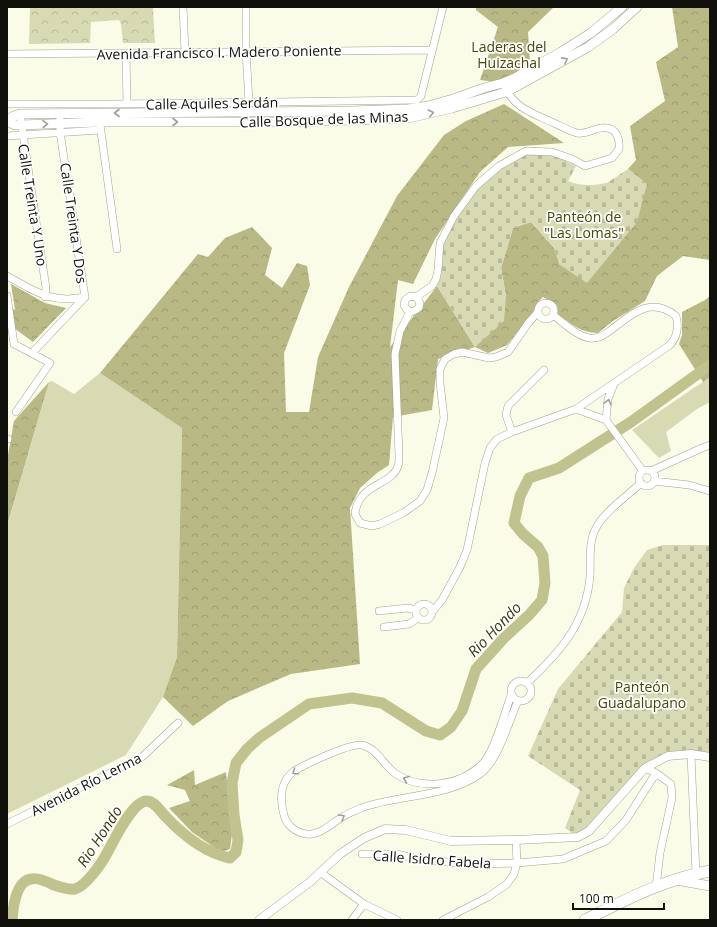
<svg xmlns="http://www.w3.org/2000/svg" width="717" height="927" font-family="'Open Sans',sans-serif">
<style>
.grass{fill:#d8dab4}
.forest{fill:url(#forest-crowns)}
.cemetery{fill:url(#cemetery-stones)}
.park{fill:url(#park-crowns)}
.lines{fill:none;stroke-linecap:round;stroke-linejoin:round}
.river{stroke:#c1c38e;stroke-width:11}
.minor-casing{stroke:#a1a28f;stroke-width:8}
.tertiary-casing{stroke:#a1a28f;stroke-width:9}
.secondary-casing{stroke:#a1a28f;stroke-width:10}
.primary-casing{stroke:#a1a28f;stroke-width:12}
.minor{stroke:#fff;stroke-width:7}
.tertiary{stroke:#fff;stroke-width:8}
.secondary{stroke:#fff;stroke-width:9}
.primary{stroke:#fff;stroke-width:11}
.oneway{stroke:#9fa09d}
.labels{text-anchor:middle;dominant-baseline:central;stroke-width:3.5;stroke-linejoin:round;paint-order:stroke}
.park-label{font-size:14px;fill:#474706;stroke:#fff}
.street-label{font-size:14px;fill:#10110a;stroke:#fff}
.water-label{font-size:15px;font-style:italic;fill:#393a11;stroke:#fff}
</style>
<defs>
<pattern id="forest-crowns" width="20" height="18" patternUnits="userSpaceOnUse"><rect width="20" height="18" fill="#b8b985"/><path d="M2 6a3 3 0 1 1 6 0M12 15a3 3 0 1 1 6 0" fill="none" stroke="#9d9e72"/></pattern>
<pattern id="cemetery-stones" width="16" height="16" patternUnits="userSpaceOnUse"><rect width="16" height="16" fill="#d8dab4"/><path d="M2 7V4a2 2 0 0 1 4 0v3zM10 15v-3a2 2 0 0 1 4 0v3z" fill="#b8ba99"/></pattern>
<pattern id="park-crowns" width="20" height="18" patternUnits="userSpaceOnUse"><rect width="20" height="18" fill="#d8dab4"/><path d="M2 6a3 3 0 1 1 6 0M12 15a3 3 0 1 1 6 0" fill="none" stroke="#b8ba99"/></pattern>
</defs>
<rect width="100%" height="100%" fill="#fafce7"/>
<path class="grass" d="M100,373L182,428L177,657L163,697L126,755L7,814V527L49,382L52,381L74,394Z
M710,377V402L697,409L666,432L671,451L659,458L632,430Z"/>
<path class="forest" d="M476,7H554L528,32L530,61L515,78L503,83L480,80L498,27L476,10Z
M672,7H710V260L683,256L657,276L645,301L613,321L598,333C581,333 572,324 558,315L557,305L543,297L537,303L533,312L507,345L488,353L475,347L438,359L432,410L393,417L389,465L377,473L360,488L350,508L360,664L291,674L228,701L193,726L163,697L177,657L182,428L100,373L198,254L208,257L225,238L252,227L272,248L265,275L282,288L297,263L307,266L310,285L284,353L286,412H309L318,357L349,287L397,196L444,135L466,121L504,104L564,143L508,147L480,172L435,239L413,284L398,280L390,347L437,286L475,347L506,296L501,268L513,228L531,222L554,248L560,265L647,184L628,169L636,160L630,126L665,101L656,62L678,47Z
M11,284L45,303L66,308L33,342L7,323V306L15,310Z
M710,296V377L703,382L679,344L682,335V312L705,300Z
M49,382L7,526V461L14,421Z
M194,770L195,785L226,772L232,834L230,849L221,852L192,832L169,808L190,801L185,790L167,785Z"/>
<path class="cemetery" d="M526,154H552L576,166L568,181C579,186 594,186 606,183C613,180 621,173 628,169L647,184L637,222L587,283L560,265L554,248L531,222L513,228L501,268L506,296L504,321L475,347L437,286L441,272L442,244L458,216L478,187L501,169Z
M663,545H710V757L668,756L645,768L578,837L565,828L580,790L528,756L558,689L622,612L624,588L634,568L647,550Z"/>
<path class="park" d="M30,7H153L155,43H123L121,24L119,20L91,22L90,43L29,44Z"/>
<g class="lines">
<path class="river" d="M12,920C13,907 16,881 31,879C38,877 48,882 54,885C60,887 69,890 75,889C86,886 102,863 107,853C114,841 131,803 146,801C155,801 159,810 165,816C182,834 205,853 230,858L236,852L238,840L234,815L232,783L236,763L247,749L259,738L309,704L352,698L382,703L426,731L440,735L451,727L462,711L476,669L503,639L529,615L542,600L545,583L543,556L538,547L523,534L514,523L520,496L529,478L559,468L631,422L710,365"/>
<defs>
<path id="minor" d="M183,7L185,52
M246,7V51L249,102
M126,53L127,104
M7,54L431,50
M7,104H117L417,100L421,96L443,7
M20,114L46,288L45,297
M99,117L117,249
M60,119V132L85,297
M7,136L100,130
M7,276C35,291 51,304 85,297
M7,296L14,344
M416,297L420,303L419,308L412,312L407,310L404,305L405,300L410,296L416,297L432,286L436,279L438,270L440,243L454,216L476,186L499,166L526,151L552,152L572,159L585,166L612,158L619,149C620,140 617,129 607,128C596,126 588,135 577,133C569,131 561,126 554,123C532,113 513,108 503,83
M538 311a8 8 0 1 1 16 0a8 8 0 1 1-16 0Z
M410,312L400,331L395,354L399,456C399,459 399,463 398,466C392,486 358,483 355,514L360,523L372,526L380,524L403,513L420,501L427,490L432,473L444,418L440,383V369L445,359L454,354L462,352L489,358L496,357L508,352L529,322L538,312
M14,344L50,363L16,412
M32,353L85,297
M576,409L606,420L643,471
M606,420L608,399L614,384
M512,432L506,415L508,406L544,370
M7,439H8
M639 478a8 8 0 1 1 16 0a8 8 0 1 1-16 0Z
M651,471L702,448L710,445
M654,481L689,485L710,491
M416 612a8 8 0 1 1 16 0a8 8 0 1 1-16 0Z
M379,611L408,608L416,610
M432,612L442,600L460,567L467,550L485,463L490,448L497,439L512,432L576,409L670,345C677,337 679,327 676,316C651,296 633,313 611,330C604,335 599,339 589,338C575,335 564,323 553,315
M384,627L409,624L418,618
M511 691a10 10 0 1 1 20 0a10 10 0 1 1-20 0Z
M527,683C560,652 586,624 590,576C591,561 588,542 596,528C603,513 628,495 641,483
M511,695C505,712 495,750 484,762C462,786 422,791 396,774C384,766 377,748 362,745C350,743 306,764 294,771C291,773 288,777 286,780C280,790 281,804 284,815C286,825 296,833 307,834C320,836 333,822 344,816C349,813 355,811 361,808C397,795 449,797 480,774C499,760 508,722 518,701
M691,754L696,874
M645,768L656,773L671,784L672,798L660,853L656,887
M7,824L142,757L178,723
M362,854H396L419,859L466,864L517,863L563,859L606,841L626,820L656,773
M320,872L364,904L397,920
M352,920L364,904
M443,920L488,897L507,884L514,874L517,863L516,840"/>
<path id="tertiary" d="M259,920L310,882L340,854L364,838L385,829L406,830L451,841L516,840L578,837L589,831L645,768L668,756L691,754L710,757"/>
<path id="secondary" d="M7,120L14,116L20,114L352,111L408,109L428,106L453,99L484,88L503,83L515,78L561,52L591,33L622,7
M7,121L15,125H21L99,122H293L409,118L452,108L506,92L588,47L613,29L637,7
M676,880L710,886"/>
<path id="primary" d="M585,920C625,900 665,879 710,871"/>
</defs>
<use href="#minor" class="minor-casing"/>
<use href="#tertiary" class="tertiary-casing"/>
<use href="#secondary" class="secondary-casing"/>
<use href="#primary" class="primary-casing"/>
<use href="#minor" class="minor"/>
<use href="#tertiary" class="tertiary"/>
<use href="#secondary" class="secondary"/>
<use href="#primary" class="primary"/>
</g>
<defs><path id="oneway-chevron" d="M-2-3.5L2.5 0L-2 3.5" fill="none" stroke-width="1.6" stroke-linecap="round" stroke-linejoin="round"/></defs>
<g class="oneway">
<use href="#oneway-chevron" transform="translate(565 60) rotate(-29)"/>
<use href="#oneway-chevron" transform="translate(117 113) rotate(180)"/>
<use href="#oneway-chevron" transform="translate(431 113) rotate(-13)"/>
<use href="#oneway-chevron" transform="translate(175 122)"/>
<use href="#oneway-chevron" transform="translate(45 124) rotate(-2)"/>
<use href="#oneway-chevron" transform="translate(608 402) rotate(-76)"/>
<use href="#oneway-chevron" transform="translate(295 772) rotate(145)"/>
<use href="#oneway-chevron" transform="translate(406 779) rotate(-157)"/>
<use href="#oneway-chevron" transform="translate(342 817) rotate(-30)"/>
</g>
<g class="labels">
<g class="park-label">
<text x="509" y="46">Laderas del<tspan x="509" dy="16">Huizachal</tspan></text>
<text x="584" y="216">Panteón de<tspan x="584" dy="16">"Las Lomas"</tspan></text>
<text x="642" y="686">Panteón<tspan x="642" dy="16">Guadalupano</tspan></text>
</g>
<g class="street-label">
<text transform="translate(219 52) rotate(-1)">Avenida Francisco I. Madero Poniente</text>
<text transform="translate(212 103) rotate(-1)">Calle Aquiles Serdán</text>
<text transform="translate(324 119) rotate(-2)">Calle Bosque de las Minas</text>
<text transform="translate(33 205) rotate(81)">Calle Treinta Y Uno</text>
<text transform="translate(74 223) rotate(82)">Calle Treinta Y Dos</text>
<text transform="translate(86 784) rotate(-27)">Avenida Río Lerma</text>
<text transform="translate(432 859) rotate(4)">Calle Isidro Fabela</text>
</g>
<g class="water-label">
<text transform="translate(494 629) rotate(-46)">Rio Hondo</text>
<text transform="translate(99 836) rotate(-57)">Rio Hondo</text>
</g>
</g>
<rect width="717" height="927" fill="none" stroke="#10110a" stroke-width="16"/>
<path d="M573 903v6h91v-6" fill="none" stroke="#10110a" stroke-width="2"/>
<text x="579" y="903" font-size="12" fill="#10110a" stroke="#ffffff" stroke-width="3" paint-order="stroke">100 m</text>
</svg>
